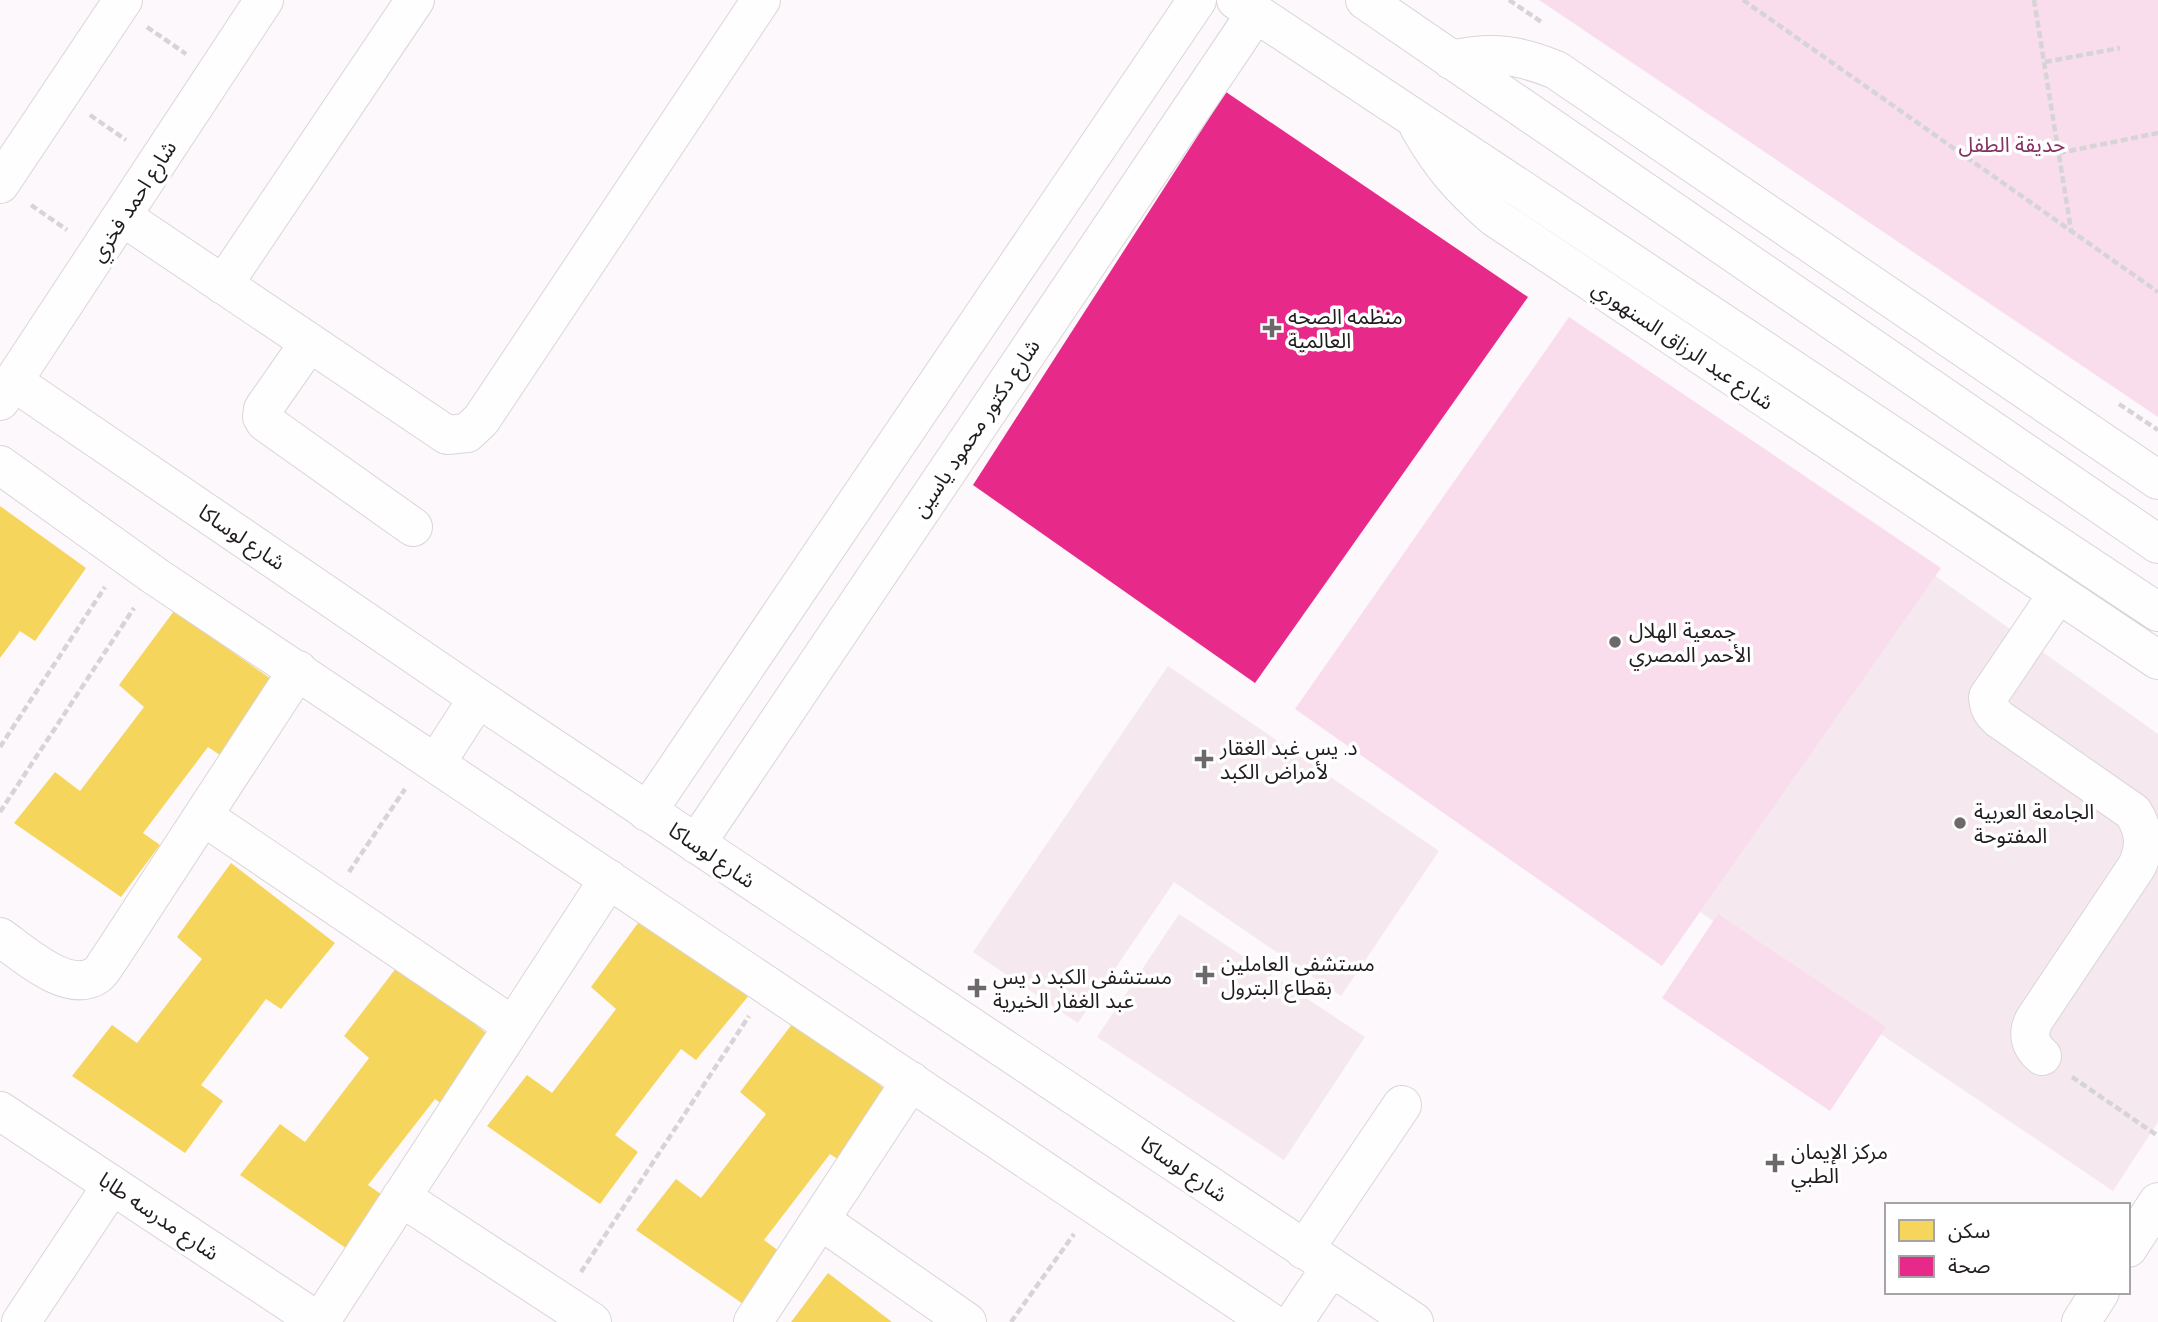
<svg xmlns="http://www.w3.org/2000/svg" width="2158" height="1322" font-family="Raleway,'Noto Sans Arabic',sans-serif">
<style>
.built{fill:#f5e8ee}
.green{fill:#f9ddec}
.homes{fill:#f6d55c}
.health{fill:#e7298a}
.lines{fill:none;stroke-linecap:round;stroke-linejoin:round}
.minor-casing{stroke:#d9d5d8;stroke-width:40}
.path{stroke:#d6d4d6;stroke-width:4.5;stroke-dasharray:7 3.5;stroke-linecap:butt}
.minor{stroke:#fffefe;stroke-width:38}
.poi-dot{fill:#6d696b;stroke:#fff;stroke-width:2.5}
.labels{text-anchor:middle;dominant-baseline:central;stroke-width:7;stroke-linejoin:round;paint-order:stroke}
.park-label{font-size:21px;fill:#843264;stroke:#fff}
.street-label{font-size:21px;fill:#201c1e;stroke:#fff}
.poi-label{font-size:21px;fill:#201c1e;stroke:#fff;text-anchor:start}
</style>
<rect width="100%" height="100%" fill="#fdf8fb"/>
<path class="built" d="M1934,575L2158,734V1122L2113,1191L1700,912Z
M1168,666L1439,851L1341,996L1174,882L1078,1023L973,952Z
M1179,914L1365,1037L1284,1160L1097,1037Z"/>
<path class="green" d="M1539,0H2158V417Z
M1569,317L1941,568L1662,966L1295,709Z
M1718,914L1886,1027L1830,1111L1662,998Z"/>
<path class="homes" d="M0,506L86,568L35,641L20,631L0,658Z
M174,611L274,681L223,757L208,747L143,833L160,845L121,897L14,823L55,772L80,791L144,707L119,685Z
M231,863L335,943L281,1009L266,999L201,1085L223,1101L185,1153L72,1076L112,1025L137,1043L202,959L177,937Z
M638,923L750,994L696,1060L681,1049L615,1135L638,1152L600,1204L487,1126L527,1075L552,1093L616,1009L591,987Z
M400,963L491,1037L449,1109L435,1099L368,1185L391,1201L353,1253L240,1175L280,1124L305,1142L369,1058L344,1036Z
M796,1019L891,1094L845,1164L830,1154L764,1240L787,1257L749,1308L636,1230L676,1179L701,1198L766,1114L740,1092Z
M828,1273L892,1322H791Z"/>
<path class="health" d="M1226,92L1528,297L1255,683L973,485Z"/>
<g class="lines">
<defs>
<path id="minor" d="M1236,0L2158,612
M1365,0L2158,544
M1451,60C1492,51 1517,54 1556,70L2158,480
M1419,127C1441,166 1461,188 1494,217L2158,660
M0,184L123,0
M123,217L447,435L467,433L481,420L761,0
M223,285L415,0
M309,343L263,409L262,417L265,422L413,527
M14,382L478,698L1414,1322
M0,401L264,0
M0,465L155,576L1270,1322
M436,763L478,698
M647,812L1197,0
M203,816L513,1026
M696,844L1256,13
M0,937C23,953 68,995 97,975C102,972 106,963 110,958L298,670
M2042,1056C2030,1046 2027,1034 2034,1020L2137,866C2146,845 2145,831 2133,812L1999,719C1991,712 1989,707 1988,697L2057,595
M0,1111L319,1322
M401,1197L592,1322
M820,1220L967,1322
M2128,1248L2158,1202
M1304,1250L1402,1105
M21,1322L112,1185
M320,1322L609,879
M753,1322L911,1081
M1294,1322L1331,1267
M2081,1322L2100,1292"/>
</defs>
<use href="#minor" class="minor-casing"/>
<path class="path" d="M1509,0L1543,23
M1743,0L2158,292
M2034,0L2071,230
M147,27L186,54
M2045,62L2120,48
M90,115L126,140
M2059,153L2158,133
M31,205L67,230
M2119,404L2158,430
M0,747L105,587
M0,812L134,608
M349,872L405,789
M2072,1077L2158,1136
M581,1272L749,1016
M1011,1322L1074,1234"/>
<use href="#minor" class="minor"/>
</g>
<g class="poi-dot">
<path d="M1268.5 317.5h7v7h7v7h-7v7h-7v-7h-7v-7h7z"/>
<circle cx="1615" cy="642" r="7"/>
<path d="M1200.5 748.5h7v7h7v7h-7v7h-7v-7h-7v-7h7z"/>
<circle cx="1960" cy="823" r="7"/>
<path d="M1201.5 964.5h7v7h7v7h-7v7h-7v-7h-7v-7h7z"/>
<path d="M973.5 977.5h7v7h7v7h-7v7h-7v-7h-7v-7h7z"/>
<path d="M1771.5 1152.5h7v7h7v7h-7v7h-7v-7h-7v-7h7z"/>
</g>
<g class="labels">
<g class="park-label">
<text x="2012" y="144">حديقة الطفل</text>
</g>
<g class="street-label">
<text transform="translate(133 201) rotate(-57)">شارع احمد فخري</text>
<text transform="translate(1683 345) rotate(34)">شارع عبد الرزاق السنهوري</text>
<text transform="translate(976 428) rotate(-56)">شارع دكتور محمود ياسين</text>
<text transform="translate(242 537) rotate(34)">شارع لوساكا</text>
<text transform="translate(712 855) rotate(34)">شارع لوساكا</text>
<text transform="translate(1184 1169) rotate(34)">شارع لوساكا</text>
<text transform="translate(159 1216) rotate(34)">شارع مدرسه طابا</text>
</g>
<g class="poi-label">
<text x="1288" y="316">منظمه الصحه<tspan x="1288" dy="24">العالمية</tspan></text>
<text x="1629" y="630">جمعية الهلال<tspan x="1629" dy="24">الأحمر المصري</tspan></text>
<text x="1220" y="747">د. يس غبد الغقار<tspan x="1220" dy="24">لأمراض الكبد</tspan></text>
<text x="1974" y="811">الجامعة العربية<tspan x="1974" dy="24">المفتوحة</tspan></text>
<text x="1221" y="963">مستشفى العاملين<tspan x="1221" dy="24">بقطاع البترول</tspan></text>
<text x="993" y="976">مستشفى الكبد د يس<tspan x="993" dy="24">عبد الغفار الخيرية</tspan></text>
<text x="1791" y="1151">مركز الإيمان<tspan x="1791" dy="24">الطبي</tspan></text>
</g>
</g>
<rect x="1885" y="1203" width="245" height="91" fill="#ffffff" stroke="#a6a4a5" stroke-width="2"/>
<rect x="1899" y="1220" width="35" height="21" fill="#f6d55c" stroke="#a6a4a5" stroke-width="2"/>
<text x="1948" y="1238" font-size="21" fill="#201c1e">سكن</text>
<rect x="1899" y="1256" width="35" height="21" fill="#e7298a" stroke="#a6a4a5" stroke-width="2"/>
<text x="1948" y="1273" font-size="21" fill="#201c1e">صحة</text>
</svg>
